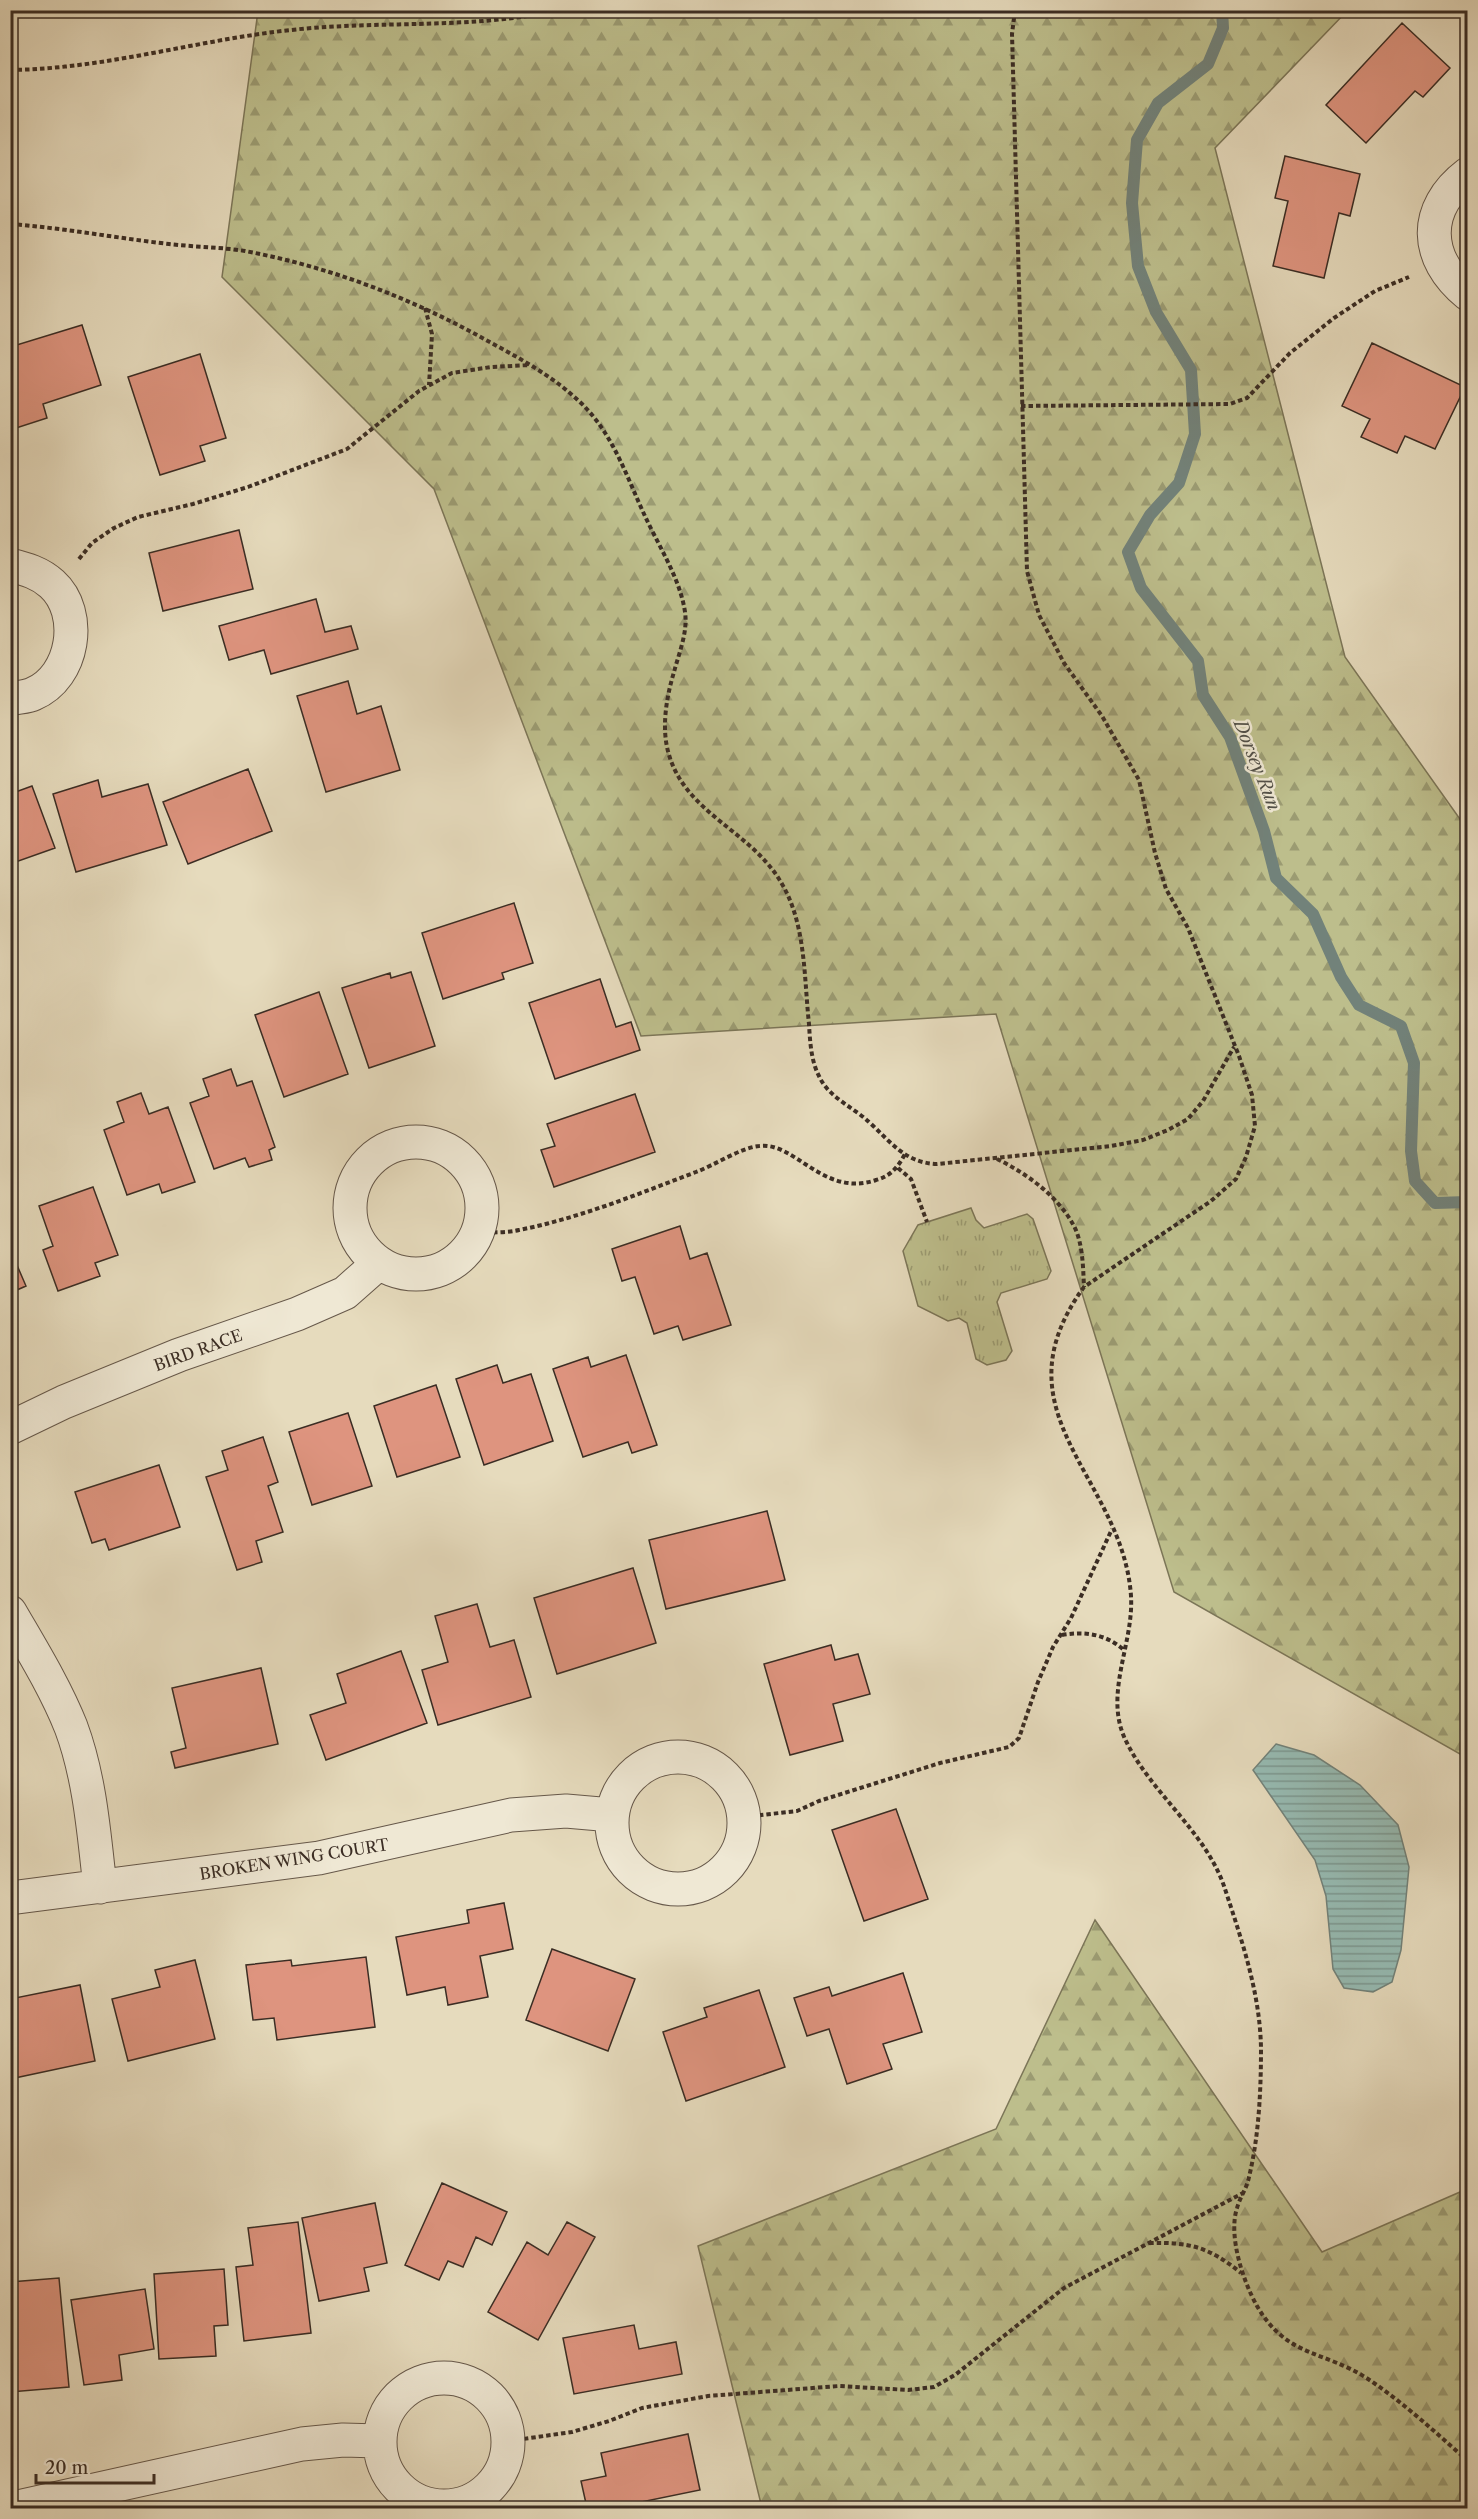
<svg xmlns="http://www.w3.org/2000/svg" width="1478" height="2519" font-family="'Libre Caslon Text',serif">
<style>
.forest{fill:url(#forest-firs);stroke:#7c7658;stroke-width:1.5}
.park{fill:url(#park-tufts);stroke:#7c7658;stroke-width:1.5}
.water{fill:url(#water-rules);stroke:#72827a;stroke-width:1.5}
.lines{fill:none;stroke-linecap:round;stroke-linejoin:round}
.stream{stroke:#72827a;stroke-width:12}
.building{fill:#de947f;stroke:#3b2d24;stroke-width:1.5}
.street-casing{stroke:#66584a;stroke-width:35}
.path{stroke:#3b2d24;stroke-width:4;stroke-dasharray:4.5 3;stroke-linecap:butt}
.street{stroke:#efe8d4;stroke-width:33}
.labels{text-anchor:middle;dominant-baseline:central;stroke-width:5;stroke-linejoin:round;paint-order:stroke}
.street-label{font-size:16px;fill:#3b2d24;stroke:#efe8d4}
.water-label{font-size:18px;font-style:italic;fill:#525048;stroke:#efe8d4}
</style>
<defs>
<pattern id="forest-firs" width="22" height="20" patternUnits="userSpaceOnUse" patternTransform="scale(1.5)"><rect width="22" height="20" fill="#bdbe8c"/><path d="M5 1l3.5 6h-7zM16 11l3.5 6h-7z" fill="#9b9b72"/></pattern>
<pattern id="park-tufts" width="24" height="20" patternUnits="userSpaceOnUse" patternTransform="scale(1.5)"><rect width="24" height="20" fill="#bdbe8c"/><path d="M3 7l-1-3M5 7V3M7 7l1-3M15 17l-1-3M17 17v-4M19 17l1-3" fill="none" stroke="#9b9b72"/></pattern>
<pattern id="water-rules" width="6" height="5" patternUnits="userSpaceOnUse" patternTransform="scale(1.5)"><rect width="6" height="5" fill="#96bbb3"/><path d="M0 2.5h6" fill="none" stroke="#7c9891"/></pattern>
</defs>
<rect width="100%" height="100%" fill="#e6dbbd"/>
<filter id="stains"><feTurbulence type="fractalNoise" baseFrequency=".00333" numOctaves="4"/><feColorMatrix values="0 0 0 0 .2 0 0 0 0 .09 0 0 0 0 .02 0 0 0 .5 -.17"/></filter>
<radialGradient id="worn" r=".72"><stop offset=".6" stop-color="#630" stop-opacity="0"/><stop offset="1" stop-color="#630" stop-opacity=".3"/></radialGradient>
<path class="forest" d="M258,11H1347L1215,148L1345,657L1467,829V1758L1174,1592L996,1014L641,1036L434,489L222,277Z
M1095,1920L1322,2252L1467,2189V2508H762L698,2246L996,2129Z"/>
<path class="park" d="M971,1208L976,1220L984,1228L1027,1214L1033,1219L1051,1271L1047,1279L1001,1293L997,1302L1012,1351L1006,1360L987,1365L976,1359L967,1323L959,1318L948,1321L918,1306L903,1251L918,1225Z"/>
<path class="water" d="M1276,1744L1314,1755L1360,1785L1398,1825L1409,1867L1401,1950L1392,1982L1373,1992L1344,1988L1333,1969L1326,1896L1315,1860L1253,1770Z"/>
<g class="lines">
<path class="stream" d="M1222,10L1223,28L1208,64L1158,103L1137,140L1132,203L1138,266L1156,312L1191,370L1195,434L1179,483L1150,515L1128,552L1141,588L1198,661L1203,695L1230,737L1264,831L1276,878L1313,914L1341,977L1359,1005L1401,1026L1414,1063L1411,1151L1415,1181L1435,1203L1468,1202"/>
</g>
<path class="building" d="M1402,23L1450,68L1423,97L1415,91L1366,143L1326,105Z
M1285,156L1360,174L1350,216L1339,213L1324,278L1273,266L1288,201L1275,198Z
M82,325L101,385L43,404L47,418L10,430V347Z
M1372,343L1465,387L1435,449L1405,436L1397,453L1361,437L1370,419L1342,406Z
M200,354L226,438L200,446L205,461L160,475L128,377Z
M239,530L253,589L163,611L149,553Z
M316,599L325,632L351,626L358,649L271,674L264,650L229,660L219,626Z
M348,681L357,714L381,706L400,770L326,792L297,696Z
M248,769L272,831L188,864L163,802Z
M98,780L102,797L148,784L167,845L76,872L53,794Z
M32,786L55,848L10,864V794Z
M514,903L533,963L502,973L504,979L443,999L422,933Z
M411,972L435,1046L369,1068L342,988L390,973L391,978Z
M600,979L616,1027L631,1022L640,1050L555,1079L529,1003Z
M319,992L348,1074L284,1097L255,1015Z
M231,1069L237,1086L252,1081L275,1147L269,1150L272,1160L249,1167L245,1158L214,1169L190,1103L209,1096L203,1079Z
M141,1093L149,1114L168,1107L195,1182L162,1193L159,1184L127,1195L104,1130L124,1122L117,1102Z
M635,1094L655,1152L554,1187L541,1150L555,1146L547,1124Z
M93,1187L118,1255L95,1263L100,1276L58,1291L43,1250L53,1246L39,1206Z
M680,1226L690,1259L707,1253L731,1325L683,1340L678,1326L654,1334L635,1277L622,1281L612,1249Z
M10,1249L26,1286L10,1293Z
M626,1355L657,1445L632,1453L628,1442L583,1457L553,1369L588,1357L591,1367Z
M497,1365L503,1383L531,1374L553,1441L484,1465L456,1379Z
M436,1385L460,1457L397,1477L374,1406Z
M348,1413L372,1486L312,1505L289,1432Z
M263,1437L278,1482L268,1486L283,1532L256,1541L262,1562L237,1570L206,1477L228,1470L222,1451Z
M159,1465L180,1527L109,1550L105,1539L92,1543L75,1492Z
M767,1511L785,1580L666,1609L649,1540Z
M633,1568L656,1643L557,1674L534,1598Z
M477,1604L490,1647L514,1640L531,1697L438,1725L422,1670L448,1662L435,1616Z
M831,1645L835,1660L858,1654L870,1694L833,1704L843,1741L790,1755L764,1664Z
M401,1651L427,1723L326,1760L310,1715L346,1703L337,1674Z
M261,1668L278,1744L175,1768L171,1752L186,1748L172,1688Z
M896,1809L928,1899L864,1921L832,1830Z
M504,1903L513,1949L480,1956L488,1997L448,2005L445,1987L407,1995L396,1937L469,1923L467,1910Z
M552,1949L635,1979L608,2051L526,2020Z
M366,1957L375,2027L277,2040L274,2018L253,2020L246,1965L291,1960L292,1966Z
M195,1960L215,2039L128,2061L112,1999L160,1987L155,1970Z
M903,1973L922,2032L883,2044L892,2069L847,2084L829,2029L807,2036L794,1998L829,1987L832,1996Z
M80,1985L95,2061L10,2079V1999Z
M759,1990L785,2067L686,2101L663,2032L707,2017L704,2008Z
M442,2183L507,2212L492,2245L476,2237L463,2267L448,2261L439,2280L405,2265Z
M375,2203L387,2263L364,2268L369,2291L319,2301L302,2218Z
M298,2222L311,2333L244,2341L236,2267L253,2265L248,2228Z
M567,2222L595,2237L538,2340L488,2312L527,2242L548,2255Z
M224,2269L228,2325L214,2326L216,2356L159,2359L154,2274Z
M59,2278L69,2387L10,2392V2282Z
M145,2289L154,2349L119,2355L122,2380L84,2385L71,2300Z
M634,2325L639,2349L676,2342L682,2374L574,2394L563,2338Z
M688,2434L700,2490L612,2508H587L581,2481L606,2476L601,2453Z"/>
<g class="lines">
<defs>
<path id="street" d="M1468,174C1422,209 1424,258 1468,294
M10,565C26,569 40,573 52,584C84,613 74,677 33,694C27,697 18,697 10,699
M350 1208a66 66 0 1 1 132 0a66 66 0 1 1-132 0Z
M10,1428L64,1402L179,1355L297,1314L345,1293L379,1263
M10,1612C32,1650 55,1687 71,1727C90,1778 94,1834 100,1887
M612 1823a66 66 0 1 1 132 0a66 66 0 1 1-132 0Z
M10,1898L319,1858L511,1815L566,1811L612,1815
M380 2442a64 64 0 1 1 128 0a64 64 0 1 1-128 0Z
M13,2508L302,2444L343,2440L379,2441"/>
</defs>
<use href="#street" class="street-casing"/>
<path class="path" d="M1015,10L1012,34L1027,571L1039,615L1064,663L1102,716L1139,780L1155,853L1166,889L1188,928L1239,1056L1252,1095L1255,1126L1246,1157L1236,1179L1211,1201L1084,1287C992,1413 1123,1477 1131,1596C1134,1645 1102,1696 1127,1743C1153,1795 1207,1833 1225,1889C1242,1941 1260,1993 1261,2048C1261,2090 1259,2136 1249,2177C1247,2188 1240,2197 1237,2208C1228,2236 1243,2281 1257,2306C1287,2358 1324,2350 1368,2379C1404,2403 1435,2432 1468,2461
M10,70C105,69 197,40 291,30C380,20 471,30 559,10
M10,224C64,228 116,238 169,244C194,247 220,247 245,251C330,267 411,298 486,340C519,358 553,376 581,403C613,434 626,475 644,514C658,545 680,578 685,612C688,632 679,653 674,672C667,695 662,723 667,747C681,813 751,829 782,884C806,925 804,978 809,1024C810,1041 811,1061 819,1076C828,1097 853,1107 869,1122C891,1142 905,1163 937,1164L1111,1146L1143,1140L1168,1130L1188,1119L1203,1101L1234,1047
M425,308L432,334L429,385
M1021,406L1230,404L1247,398L1290,353L1334,318L1375,291L1409,277
M79,559L92,543L114,528L138,517L193,504L248,487L347,449L419,391L452,373L491,367L530,365
M997,1159C1026,1173 1058,1196 1074,1226C1083,1244 1083,1267 1084,1287
M898,1168L911,1179L927,1222
M478,1233C492,1232 506,1233 519,1230C580,1218 638,1194 696,1172C715,1165 740,1148 759,1146C795,1141 823,1198 876,1180C891,1176 898,1167 905,1154
M1062,1635C1085,1631 1106,1634 1124,1650
M744,1817L797,1811L819,1801L940,1763L1009,1747L1019,1738L1038,1682L1053,1647L1071,1618L1112,1529
M1149,2243C1190,2242 1209,2247 1241,2273
M509,2441L572,2432L609,2421L642,2408L708,2396L839,2386L908,2390L934,2387L955,2375L1064,2288L1243,2193"/>
<use href="#street" class="street"/>
</g>
<g class="labels">
<g class="street-label">
<text transform="translate(198 1350) rotate(-20)">BIRD RACE</text>
<text transform="translate(294 1859) rotate(-9)">BROKEN WING COURT</text>
</g>
<g class="water-label">
<text transform="translate(1257 765) rotate(68)">Dorsey Run</text>
</g>
</g>
<rect width="1478" height="2519" fill="none" stroke="#e6dbbd" stroke-width="36"/>
<rect x="12" y="12" width="1454" height="2495" fill="none" stroke="#3b2d24" stroke-width="3"/>
<rect x="18" y="18" width="1442" height="2483" fill="none" stroke="#3b2d24" stroke-width="1.5"/>
<path d="M36 2474v9h118v-9" fill="none" stroke="#3b2d24" stroke-width="3"/>
<text x="45" y="2474" font-size="18" fill="#3b2d24" stroke="#efe8d4" stroke-width="4.5" paint-order="stroke">20 m</text>
<rect width="100%" height="100%" filter="url(#stains)"/>
<rect width="100%" height="100%" fill="url(#worn)"/>
</svg>
